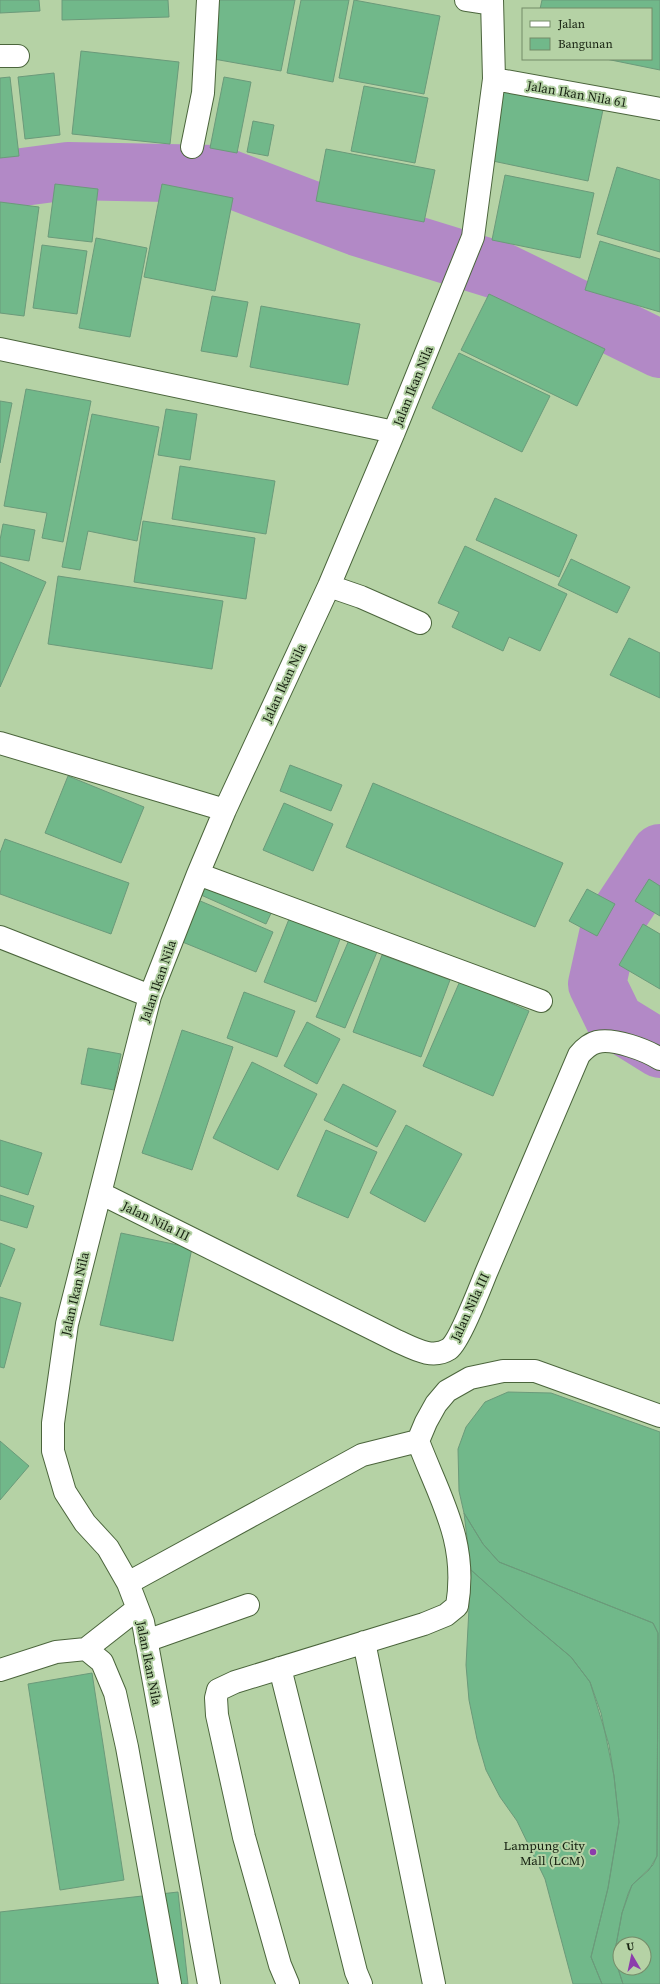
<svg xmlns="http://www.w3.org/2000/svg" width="660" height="1984" font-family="'Source Serif 4',serif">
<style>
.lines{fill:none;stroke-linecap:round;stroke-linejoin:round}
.river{stroke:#b289c6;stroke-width:58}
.building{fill:#71b88a;stroke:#6b9a7a;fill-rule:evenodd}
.minor-casing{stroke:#4b653c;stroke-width:24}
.minor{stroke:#fff;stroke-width:22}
.poi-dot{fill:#8c3cac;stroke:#b5d2a5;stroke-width:1.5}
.labels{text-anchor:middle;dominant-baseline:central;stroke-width:4;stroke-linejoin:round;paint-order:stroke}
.street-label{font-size:13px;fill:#162110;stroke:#b5d2a5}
.poi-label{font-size:13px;fill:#162110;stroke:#b5d2a5;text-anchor:end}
</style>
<rect width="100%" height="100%" fill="#b5d2a5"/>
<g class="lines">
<path class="river" d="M0,180L68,171L217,174L357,227L503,272L660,349
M660,853L609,930L597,984L615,1021L660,1049"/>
</g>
<path class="building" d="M0,0H39L40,11L0,13Z
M62,0H168L169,17L62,20Z
M219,0H295L281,71L208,58Z
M301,0H349L333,82L287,73Z
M354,0L440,16L424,94L339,78Z
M542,0H660V70L606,59H651V9H540Z
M81,51L179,62L170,144L72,134Z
M54,73L60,135L25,139L18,77Z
M10,77L19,156L0,158V78Z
M224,77L251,82L237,153L210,148Z
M503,85L604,105L588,181L488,160Z
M364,86L428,98L415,163L351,151Z
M253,121L274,125L268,156L247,152Z
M326,149L435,170L424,222L316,201Z
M617,167L660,180V252L597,234Z
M505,175L594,193L580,258L492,240Z
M55,184L98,189L92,242L48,237Z
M162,184L233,198L215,291L144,277Z
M0,202L39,207L24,316L0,313Z
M96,238L147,248L130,337L79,328Z
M600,241L660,259V312L585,290Z
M42,245L87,251L77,314L33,308Z
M489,294L605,349L577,406L461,350Z
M212,296L248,302L237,357L201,351Z
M261,306L360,324L348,385L250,367Z
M459,353L550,396L522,452L432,408Z
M26,389L91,401L63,542L42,538L47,513L4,506Z
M0,401L12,403L0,463Z
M166,409L197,414L190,460L158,455Z
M92,414L159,427L137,541L88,531L80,570L62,567Z
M180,466L275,481L266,534L172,519Z
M495,498L577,535L559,577L476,540Z
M143,521L255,538L246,599L134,582Z
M3,524L35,530L29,561L0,556V540Z
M465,546L567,594L540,651L509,637L503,651L452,627L459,612L438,603Z
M571,559L630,587L617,613L558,585Z
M0,562L46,582L0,687Z
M58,576L223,601L212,669L48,644Z
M629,638L660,653V698L610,675Z
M290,765L342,785L331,811L280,791Z
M68,776L144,807L121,863L45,833Z
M373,783L563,863L535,927L346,847Z
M284,803L333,824L313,871L263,850Z
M5,839L129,883L111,934L0,894V853Z
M649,879L660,886V916L635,901Z
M208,880L273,909L266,924L201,895Z
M587,889L615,904L597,936L569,921Z
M198,900L273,932L256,972L180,941Z
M291,914L342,934L316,1002L264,982Z
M643,924L660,934V989L619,965Z
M349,940L377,952L345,1028L316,1017Z
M382,955L450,980L421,1057L353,1032Z
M460,981L529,1011L493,1096L423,1066Z
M244,992L295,1011L277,1057L227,1038Z
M307,1022L340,1039L317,1084L284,1066Z
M182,1030L233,1047L192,1170L142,1153Z
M88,1048L121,1054L114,1090L81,1084Z
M252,1062L317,1094L278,1170L213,1138Z
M343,1084L396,1111L377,1147L324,1120Z
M406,1125L462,1154L425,1222L370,1193Z
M326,1130L377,1152L348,1218L297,1196Z
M0,1140L42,1153L28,1195L0,1186Z
M0,1195L34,1206L27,1228L0,1220Z
M121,1233L192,1248L173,1341L100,1325Z
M0,1243L15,1249L0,1287Z
M0,1297L21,1303L4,1368L0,1367Z
M508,1392L551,1393L660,1432V1984H623L614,1956L622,1913L628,1894L632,1885L653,1865L657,1856L658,1633L653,1623L499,1562L483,1544L464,1513L459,1491L458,1449L466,1427L485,1402ZM620,1944H644V1968H620Z
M0,1441L29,1466L0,1500Z
M464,1513L483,1544L499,1562L653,1623L658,1633L657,1856L649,1870L632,1885L622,1913L614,1956L623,1984H602L591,1957L608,1888L619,1822L614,1776L609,1745L590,1682L571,1657L527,1620L471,1570Z
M471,1570L527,1620L571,1657L590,1682L601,1713L614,1776L619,1822L608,1888L591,1957L602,1984H573L545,1879L517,1821L500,1797L486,1770L477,1739L469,1700L466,1665Z
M92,1673L124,1880L60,1890L28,1684Z
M178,1892L188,1984H0V1912Z"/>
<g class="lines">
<defs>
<path id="minor" d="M466,0L492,4
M0,56H18
M494,79L660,109
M192,147L203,93L208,0
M0,349L394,432
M329,586L361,597L420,623
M0,743L225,810
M198,874L541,1001
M0,937L150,996
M100,1193L397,1341C413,1348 432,1360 449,1349C459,1342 480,1288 486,1273C517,1200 548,1127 579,1055C584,1049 589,1044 597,1042C614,1038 646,1050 660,1059
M128,1583L362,1455L418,1441
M146,1641L248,1605
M364,1642L434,1984
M86,1649L137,1609
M280,1668L356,1972L361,1984
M0,1670L56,1652L86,1649L102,1662L115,1693L127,1747L170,1984
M209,1984L143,1622L128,1583L108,1548L85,1523L65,1492L53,1451V1423L67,1324L150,996L198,874L225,810L329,586L394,432L473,237L494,79L492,0
M288,1984L280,1965L244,1837L217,1715L216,1698L218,1690L235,1682L424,1624L446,1615L457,1606C468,1541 440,1499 418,1441L426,1422L436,1404L447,1391L470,1378L503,1371H535L660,1416"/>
</defs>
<use href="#minor" class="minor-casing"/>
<use href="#minor" class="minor"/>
</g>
<circle class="poi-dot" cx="593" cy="1852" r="4"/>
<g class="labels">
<g class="street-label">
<text transform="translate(577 94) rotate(10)">Jalan Ikan Nila 61</text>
<text transform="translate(413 386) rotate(-68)">Jalan Ikan Nila</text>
<text transform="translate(284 683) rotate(-65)">Jalan Ikan Nila</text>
<text transform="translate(158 981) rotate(-71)">Jalan Ikan Nila</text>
<text transform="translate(156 1221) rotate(26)">Jalan Nila III</text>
<text transform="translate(75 1294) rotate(-77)">Jalan Ikan Nila</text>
<text transform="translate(470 1307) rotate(-65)">Jalan Nila III</text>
<text transform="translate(149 1663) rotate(79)">Jalan Ikan Nila</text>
</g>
<g class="poi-label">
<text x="585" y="1845">Lampung City<tspan x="585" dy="15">Mall (LCM)</tspan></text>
</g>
</g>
<rect x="522" y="8" width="130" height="52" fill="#b5d2a5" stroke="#758b69"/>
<rect x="530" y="21" width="20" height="6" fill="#ffffff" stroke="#758b69"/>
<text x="558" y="28" font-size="12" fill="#162110">Jalan</text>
<rect x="530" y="38" width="20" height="12" fill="#71b88a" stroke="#758b69"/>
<text x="558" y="48" font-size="12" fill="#162110">Bangunan</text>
<g transform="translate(632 1956) rotate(351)"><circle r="19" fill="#b5d2a5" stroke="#758b69"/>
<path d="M0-3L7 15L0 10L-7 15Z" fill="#8c3cac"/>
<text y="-6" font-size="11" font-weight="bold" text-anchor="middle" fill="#162110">U</text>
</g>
</svg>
